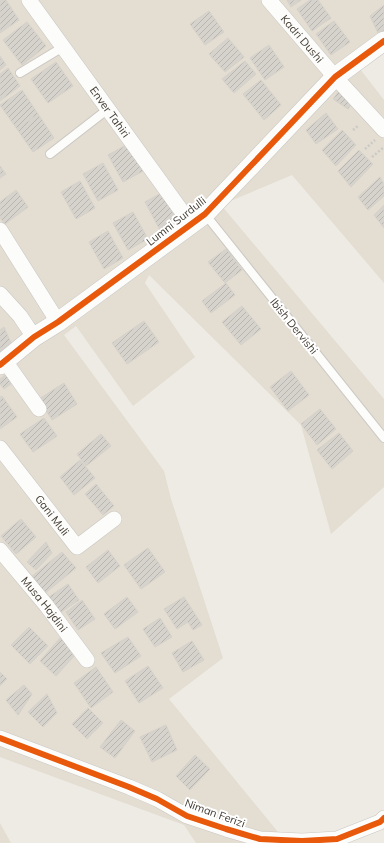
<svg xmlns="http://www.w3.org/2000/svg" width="384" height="843" font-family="Mulish,sans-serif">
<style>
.residential{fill:#e3ddd2}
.building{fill:url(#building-hatch);stroke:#d6d2cb}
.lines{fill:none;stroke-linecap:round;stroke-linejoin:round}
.service-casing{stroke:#cac7c1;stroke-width:10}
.minor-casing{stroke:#cac7c1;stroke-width:16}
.tertiary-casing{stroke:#cac7c1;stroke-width:20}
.path{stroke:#cccac5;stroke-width:2.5;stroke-dasharray:2 2;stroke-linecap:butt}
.service{stroke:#fcfcfb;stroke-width:8}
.minor{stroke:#fcfcfb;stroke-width:15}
.tertiary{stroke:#fcfcfb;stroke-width:19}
.cycleway-casing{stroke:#fff;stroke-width:8}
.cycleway{stroke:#e8590c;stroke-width:6}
.labels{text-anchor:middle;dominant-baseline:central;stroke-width:4;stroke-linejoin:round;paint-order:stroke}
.street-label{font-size:11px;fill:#433c32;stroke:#fff}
</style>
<defs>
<pattern id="building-hatch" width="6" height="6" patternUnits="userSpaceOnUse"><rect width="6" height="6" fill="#d6d2cc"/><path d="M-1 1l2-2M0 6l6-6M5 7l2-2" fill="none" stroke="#b9b5b0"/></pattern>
</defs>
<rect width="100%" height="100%" fill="#eeebe5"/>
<path class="residential" d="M0,0H384V51L360,69L384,100V283L292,175L221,205L384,399V487L331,534L301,425L149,275L145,283L195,357L133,406L76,326L64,335L164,471L171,499L223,658L169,699L287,843H196L184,825L0,757Z
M0,823L11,843H0Z"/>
<path class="building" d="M0,0H6L19,20L0,33Z
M287,0H301L291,7Z
M310,0H318L331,18L312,31L297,9Z
M384,5V34L380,37L370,16Z
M209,11L224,32L205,45L190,24Z
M334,21L350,42L331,55L316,34Z
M27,22L46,46L22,65L3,40Z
M228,38L244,57L225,72L209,54Z
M269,45L284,67L265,80L250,58Z
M0,56L6,65L0,70Z
M245,61L256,74L234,93L222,79Z
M56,62L73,86L48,103L31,79Z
M8,68L20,86L0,101V74Z
M261,80L281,105L264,120L243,94Z
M22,90L38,114L17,129L0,105Z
M339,91L352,103L348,109L333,99Z
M326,113L338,129L316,144L306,130Z
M38,114L54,138L33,152L17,129Z
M342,130L356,145L336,166L322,150Z
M128,144L143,171L123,182L108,155Z
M359,150L373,164L351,187L338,171Z
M103,163L118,190L98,201L83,174Z
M0,166L6,174L0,178Z
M380,177L384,184V196L368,210L358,197Z
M80,181L95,208L76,219L61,192Z
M16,190L28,207L5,224L0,218V202Z
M165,191L180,218L160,230L145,202Z
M384,205V228L374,215Z
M133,212L148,239L128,250L113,223Z
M108,231L123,258L104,269L89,242Z
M226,249L242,270L225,283L208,262Z
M226,283L235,295L211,313L202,301Z
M242,306L261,329L241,345L222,322Z
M144,321L159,342L127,364L112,343Z
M4,327L11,343L0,353V330Z
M291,371L309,395L288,411L270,387Z
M8,373L15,381L4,389L0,384V379Z
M64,383L77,404L52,420L39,399Z
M2,396L17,417L0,429V397Z
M320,409L336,429L317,445L301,424Z
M44,418L57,436L33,452L20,434Z
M339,433L353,451L332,469L317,450Z
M101,434L111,446L86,466L77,454Z
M80,460L95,478L74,495L60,477Z
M96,484L114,506L103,515L85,494Z
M21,519L36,537L16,554L1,536Z
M46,542L52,553L36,570L27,562Z
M148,548L165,572L141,589L124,565Z
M108,550L120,566L98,583L86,567Z
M62,552L76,568L44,594L31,577Z
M68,584L79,600L57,615L46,599Z
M127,597L138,612L115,629L104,614Z
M184,597L202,625L193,630L188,622L177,629L164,609Z
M82,600L95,619L78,630L66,612Z
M160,618L172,637L155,647L143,629Z
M29,627L48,646L30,664L11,645Z
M128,637L141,656L115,673L101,653Z
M60,638L77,653L56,676L40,661Z
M192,641L204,660L183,672L172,653Z
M148,666L163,688L139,703L125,681Z
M96,667L113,692L91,708L74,683Z
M0,672L7,679L0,686Z
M24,685L32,694L18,715L6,700Z
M47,694L57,713L43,727L28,712Z
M88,708L103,723L87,739L72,724Z
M121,720L135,731L115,758L100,747Z
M166,725L177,750L152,762L140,737Z
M195,755L210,769L190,790L176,776Z"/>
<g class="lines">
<defs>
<path id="service" d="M20,73L63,47
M50,154L108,109
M205,214L384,438"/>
<g id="minor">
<path id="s1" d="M29,0L191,224"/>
<path id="s2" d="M269,0L335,77L384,130"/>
<path d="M0,230L58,322"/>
<path d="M0,294L20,316L34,337"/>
<path d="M5,361L39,409"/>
<path id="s3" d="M0,448L77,547L114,519"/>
<path id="s4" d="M0,550L46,605L87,660"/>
<path d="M0,738L129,787L157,799L187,816L226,829L260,839L302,841L337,839L380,822L384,818"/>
</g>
<path id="tertiary" d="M0,365L34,337L58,322L205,214L335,77L384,41"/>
</defs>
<use href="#service" class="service-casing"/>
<use href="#minor" class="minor-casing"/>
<use href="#tertiary" class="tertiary-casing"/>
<path class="path" d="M353,130L359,125
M365,149L375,140
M372,157L384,147"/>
<use href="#service" class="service"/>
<use href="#minor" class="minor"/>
<use href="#tertiary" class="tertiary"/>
<defs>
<path id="cycleway" d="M0,365L34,337L58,322L205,214L335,77L384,41
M0,738L129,787L157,799L187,816L226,829L260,839L302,841L337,839L380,822L384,818"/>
</defs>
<use href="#cycleway" class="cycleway-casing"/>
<use href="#cycleway" class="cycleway"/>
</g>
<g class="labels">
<g class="street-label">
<text stroke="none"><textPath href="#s2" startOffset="51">Kadri Dushi</textPath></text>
<text stroke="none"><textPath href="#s1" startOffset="138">Enver Tahiri</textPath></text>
<text transform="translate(176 221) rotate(-38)">Lumni Surdulli</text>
<text transform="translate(294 326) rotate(51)">Ibish Dervishi</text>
<text stroke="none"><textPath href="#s3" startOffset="85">Gani Muli</textPath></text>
<text stroke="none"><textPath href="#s4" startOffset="70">Musa Hajdini</textPath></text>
<text transform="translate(215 813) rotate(20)">Niman Ferizi</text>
</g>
</g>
</svg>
